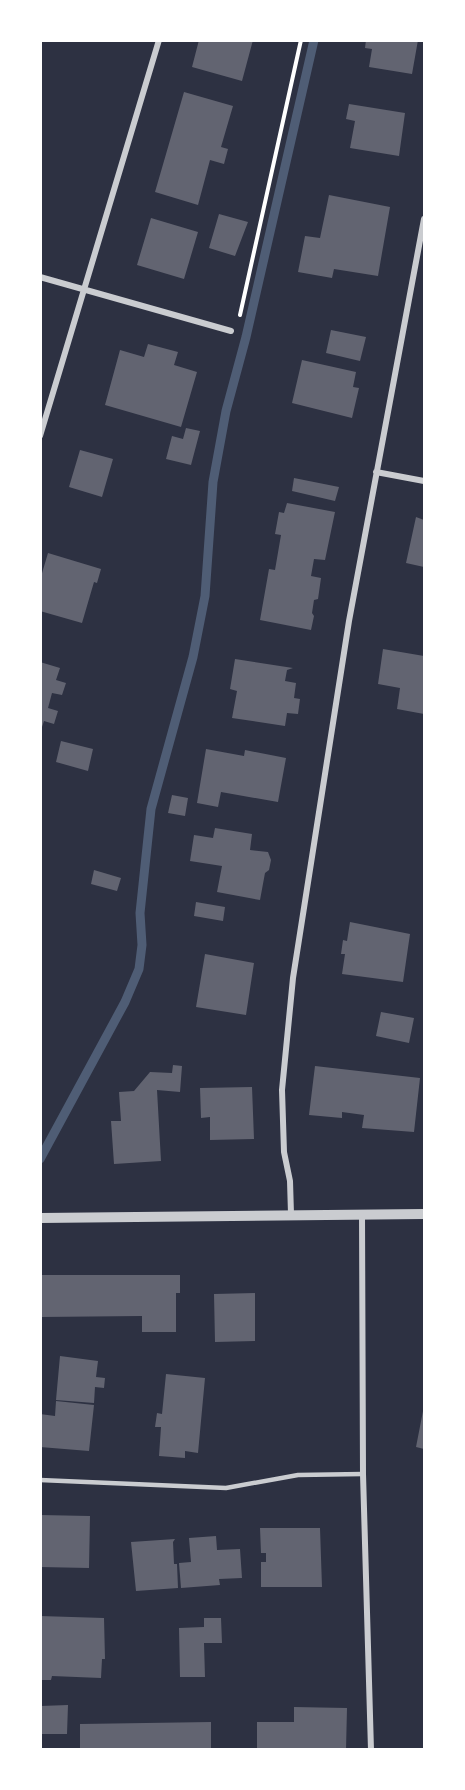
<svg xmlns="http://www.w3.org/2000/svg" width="465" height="1790" font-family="'IBM Plex Sans',sans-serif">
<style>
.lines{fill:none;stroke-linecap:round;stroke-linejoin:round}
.stream{stroke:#4f5d75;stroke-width:9}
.building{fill:#626471}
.path{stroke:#fff;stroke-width:4}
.service{stroke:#caccd0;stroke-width:4.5}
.minor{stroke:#caccd0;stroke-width:6}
.tertiary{stroke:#caccd0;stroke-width:10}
</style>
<rect width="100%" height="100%" fill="#2d3142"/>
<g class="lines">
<path class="stream" d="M40,1159L125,1002L139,969L142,945L140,913L151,809L193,657L205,596L213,482L226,411L246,337L314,40"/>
</g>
<path class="building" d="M199,40H253L242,81L192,67Z
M366,40H418L412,74L369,67L372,49L365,48Z
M184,92L233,106L221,147L228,149L224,164L210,160L198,205L155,192Z
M349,104L405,113L399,156L350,148L355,121L346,119Z
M329,195L390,207L378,276L334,269L332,278L298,272L305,236L320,238Z
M219,214L248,222L235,256L209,248Z
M151,218L198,232L184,279L137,265Z
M331,330L366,337L360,361L326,353Z
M148,344L178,352L174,365L197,372L181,427L105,405L120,350L144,357Z
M302,360L356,372L353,387L359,388L352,418L292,403Z
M186,428L200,431L191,465L166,459L172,436L183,439Z
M80,450L113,459L102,497L69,487Z
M294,478L339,487L335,501L292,491Z
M287,503L335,512L325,560L314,559L311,576L321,578L318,599L314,600L312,613L314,616L311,630L260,620L269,569L275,570L281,535L275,534L279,512L284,513Z
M416,517L424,520V567L406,563Z
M48,553L101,569L97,583L94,582L82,623L40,611V580Z
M383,649L424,656V714L397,709L400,688L378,684Z
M235,659L293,668L287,670L285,681L296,683L294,698L300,699L298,714L287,713L285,726L232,718L237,691L230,689Z
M40,662L60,668L56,680L66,683L62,695L52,693L48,708L58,711L54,724L44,721L41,730Z
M61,741L93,749L88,771L56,762Z
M206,749L244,756L245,750L286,758L278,802L221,792L218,807L197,803Z
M172,795L188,798L185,816L168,813Z
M215,828L252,834L250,850L268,852L271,860L269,870L265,873L260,900L217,892L222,866L190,861L194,835L213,838Z
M94,870L121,878L117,891L91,884Z
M196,902L225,907L223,921L194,916Z
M350,922L410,934L403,982L342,974L345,954H341L343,940L347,941Z
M205,954L254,963L246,1015L196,1007Z
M381,1012L414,1018L409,1043L376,1036Z
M173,1065L182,1066L180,1092L157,1090L161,1161L114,1164L111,1121H121L119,1092L134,1091L150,1072L172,1073Z
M315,1066L420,1078L414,1132L362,1128L364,1115L342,1112V1118L309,1115Z
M252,1087L254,1139L210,1140V1117L201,1118L200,1088Z
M42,1275H180V1293H176V1332H142V1316L40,1317Z
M255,1293V1341L215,1342L214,1294Z
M60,1356L98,1361L96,1377L105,1378L104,1388L95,1387L94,1403L56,1400Z
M166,1374L205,1378L198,1453L185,1451V1458L159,1456L161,1427H155L157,1413L162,1414Z
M56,1401L94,1405L89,1451L40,1447V1414L55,1416Z
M423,1411H424V1449L416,1447Z
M40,1515L90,1516L89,1568L40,1567Z
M260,1528H320L322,1587H261V1562H266V1553H261Z
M216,1536L217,1550L240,1549L242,1578L219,1579L220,1585L181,1588L179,1563L191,1562L189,1538Z
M175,1539L173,1542L174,1564H177L178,1588L136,1591L131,1542Z
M40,1616L104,1618L105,1659H102L101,1678L52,1676L51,1680H40Z
M204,1618H221L222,1643H204L205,1677H180L179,1628L204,1627Z
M68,1705L67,1734H40V1706Z
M294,1707L347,1708L346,1750H257V1722H294Z
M211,1722V1750H80V1724Z"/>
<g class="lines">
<path class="path" d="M240,315L301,40"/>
<path class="service" d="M40,1480L226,1488L298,1475L363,1474"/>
<path class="minor" d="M40,277L231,331
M40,436L159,40
M376,472L424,481
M362,1213L363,1474L371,1750
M291,1214L290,1181L284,1152L282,1090L293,978L349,621L424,219"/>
<path class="tertiary" d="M40,1218L424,1214"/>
</g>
<rect width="465" height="1790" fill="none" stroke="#ffffff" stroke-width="84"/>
</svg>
